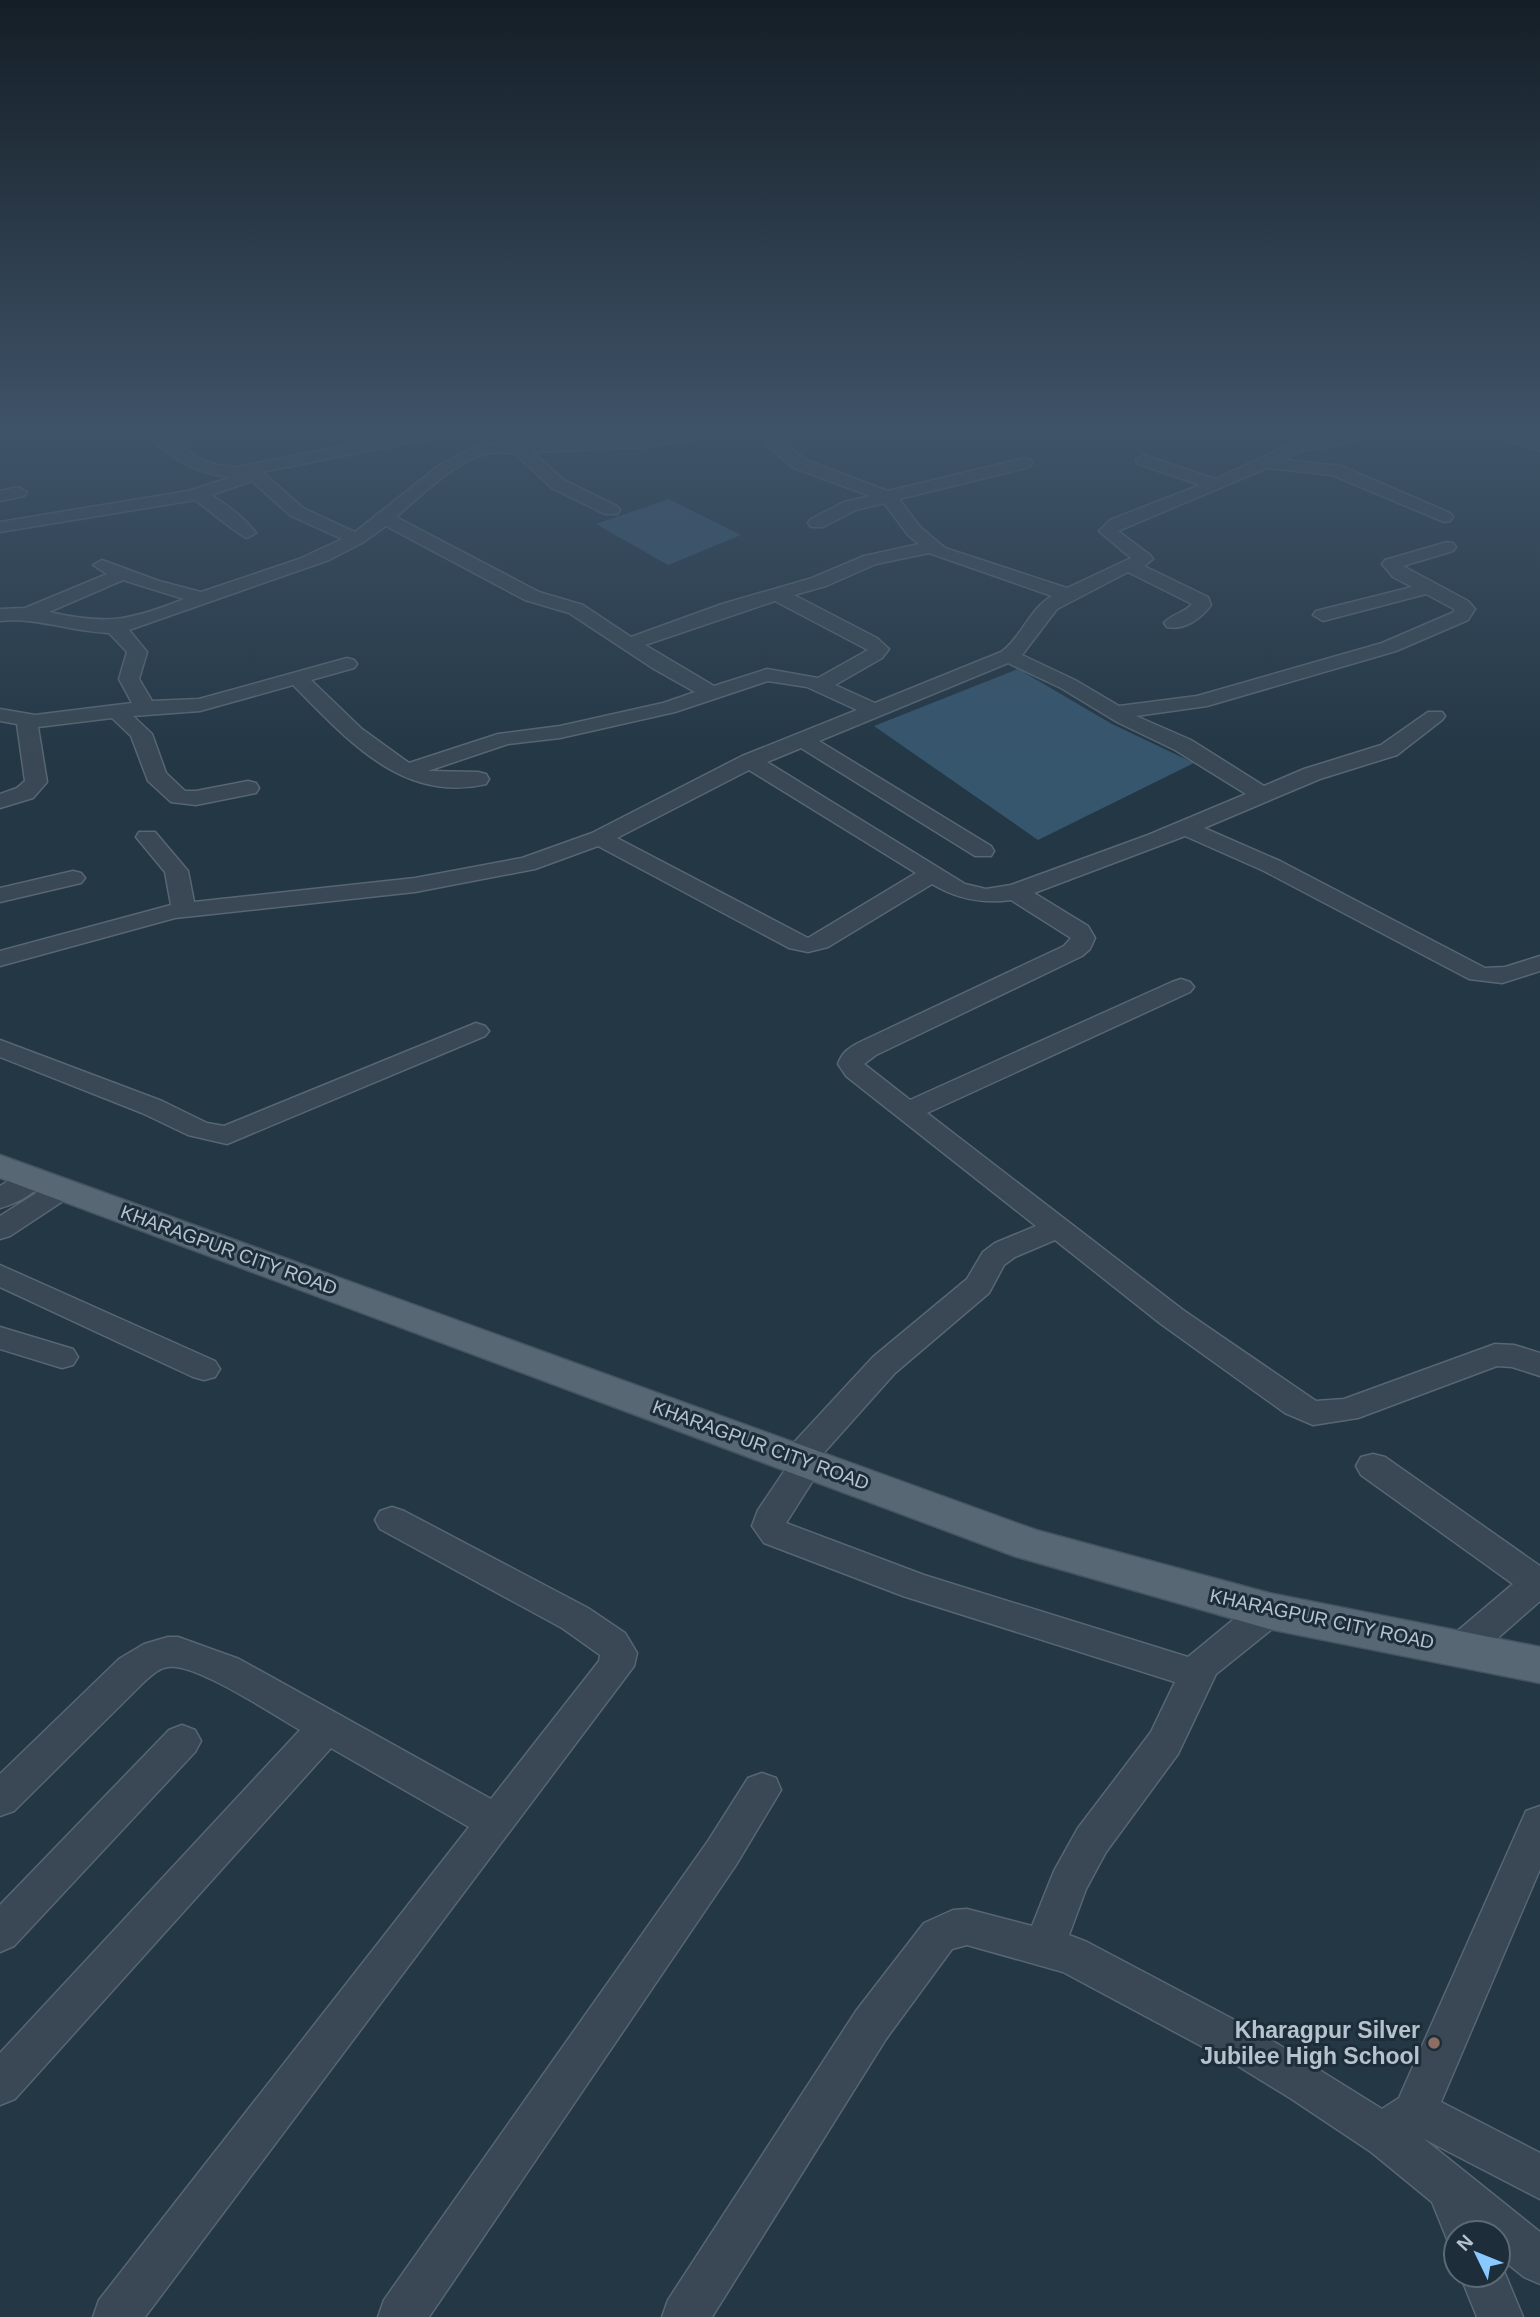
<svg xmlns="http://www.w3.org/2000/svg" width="1540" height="2317" font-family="Helvetica,sans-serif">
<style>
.water{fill:#36566e}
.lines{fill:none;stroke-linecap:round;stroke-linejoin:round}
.minor-casing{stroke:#576672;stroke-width:3}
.major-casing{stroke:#455461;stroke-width:3}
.minor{fill:#394854;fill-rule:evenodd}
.major{fill:#576874;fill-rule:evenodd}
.education-dot{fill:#8d6e63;stroke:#1d2d3a;stroke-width:2.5}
.labels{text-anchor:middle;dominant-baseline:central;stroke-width:6;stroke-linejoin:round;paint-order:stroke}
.street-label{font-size:19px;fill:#b6c3ce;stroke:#1d2d3a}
.near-poi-label{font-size:23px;font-weight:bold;fill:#b6c3ce;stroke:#1d2d3a;text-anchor:end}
</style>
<rect width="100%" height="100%" fill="#243745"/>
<path class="water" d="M669,499L741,535L668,565L596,524Z
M1018,669L1112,724L1194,763L1038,840L874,726Z"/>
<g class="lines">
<defs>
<path id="minor" d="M0,433H12L0,439Z
M147,433H165L198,458L216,465L238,467L407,433H441L433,438L262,472L303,508L355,532L441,464L477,446L516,441L707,433L699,438L645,447L532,452L564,480L617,506L620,510L617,514H605L552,488L514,453C505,453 494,452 486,454C455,461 420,497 396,517L539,592L583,605L631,637L722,604L812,578L864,556L919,544L908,535L884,503L856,510L823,527H811L808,523L811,519L844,502L870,496L794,468L752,433H771L806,460L888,491L1024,458L1030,459L1032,463L1030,467L899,499L920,527L945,548L1067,588L1131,558L1099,531L1110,520L1200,485L1138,464L1136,460L1144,455L1215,479L1294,443L1344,433H1366L1348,443L1304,450L1284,460L1341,466L1450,513L1453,517L1450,521L1444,522L1332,475L1267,468L1118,531L1150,555L1153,559L1144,566L1208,597L1211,605C1202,618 1184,631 1167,627L1164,623C1171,614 1185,613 1192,604L1128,572L1057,609L1022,655L1075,680L1119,706L1197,696L1382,643L1454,612V609L1426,594L1323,621L1313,615L1316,611L1412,587L1393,577L1382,564L1385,560L1447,542L1453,543L1456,547L1453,551L1403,566L1468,601L1475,609L1468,620L1396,651L1207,706L1136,716L1191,740L1264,786L1304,769L1381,745L1428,712H1442L1445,716L1442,720L1397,755L1320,779L1204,828L1280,861L1485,968L1505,967L1540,956V971L1502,983L1469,979L1264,871L1185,836L1034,893L1088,926L1095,938L1090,949L1082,956L876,1055L864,1064L910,1100L1172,982L1181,979L1190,982L1194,987L1190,992L927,1113L1183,1310L1316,1401L1344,1399L1495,1344L1514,1345L1540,1353V1376L1512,1367L1497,1366L1358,1418L1313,1425L1285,1413L1161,1324L1055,1240L1015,1257L1004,1265L989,1293L895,1373L821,1456L824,1463L786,1523L924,1575L1188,1657L1256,1601L1269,1597L1282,1601L1287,1611L1282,1621L1216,1674L1178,1754L1106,1852L1086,1889L1069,1935L1087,1942L1263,2035L1382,2109L1399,2098L1526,1811L1540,1806V1869L1441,2102L1540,2153V2199L1424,2139L1540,2232V2284L1524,2277L1498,2256V2233H1456V2251L1451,2249L1432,2202L1371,2152L1290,2098L1233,2063L1063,1972L967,1945L952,1949L886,2039L712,2317H662L668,2300L856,2011L924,1923L953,1910L967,1909L1032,1926L1054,1871L1078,1828L1151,1732L1175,1682L903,1596L764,1543L752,1526L758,1510L787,1467L783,1459L787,1450L873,1357L967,1279L983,1252L995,1243L1036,1226L846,1076L838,1064C842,1053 847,1049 858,1043L1064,946L1071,938L1011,900C982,904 957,899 932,884L828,947L808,952L789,948L598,846L535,869L415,892L175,918L0,966V951L171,905L165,872L136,837L139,832H155L188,871L194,902L415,878L522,858L592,833L742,756L857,710L807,687L768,681L675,712L560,738L508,744L428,771L478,772L486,774L489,779L486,784C402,804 346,738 293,685L200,711L133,716L152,734L166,773L185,791H196L248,781L256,783L259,788L256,793L196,805L171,802L148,781L131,736L112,718L38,727L47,782L33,798L0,808V794L17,788L25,781L17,724L0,721V709L35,715L132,703L119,679L127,652L109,633C72,632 37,617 0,621V609L25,608L107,574L93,565L102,560L159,581L201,592L299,559L342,539L291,516L252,481L211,495C228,506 244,517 256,533L247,538C241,537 205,507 195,500L0,532V522L188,491L231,477C199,475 167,458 147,433ZM386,526L525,600L569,613L654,669L695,692L663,703L560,726L498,734L409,763L362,729L311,680L354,668L357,664L354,660L347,658L199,699L152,701L139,679L147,652L129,630L329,560L362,543ZM929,553L1052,596C1030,608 1022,637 1001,652L875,703L835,685L882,658L889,649L877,638L794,595L826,586L876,564ZM123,580L184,599C129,621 107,625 49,612ZM775,601L868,650L818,678L767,669L714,686L645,645ZM1008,663L1061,688L1117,722L1175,750L1246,794L1148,835L1011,885L986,889L965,884L767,762L801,748L975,856H991L994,851L991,846L819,741ZM749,770L916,873L808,938L617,838Z
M1491,433H1517L1540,440V450L1493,436Z
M18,487L27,492L24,496L0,501V491Z
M73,871L81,873L85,878L81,883L0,902V888Z
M476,1023L485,1026L489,1031L485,1036L227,1144L188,1135L142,1113L0,1057V1040L162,1101L207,1123L224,1126Z
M33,1169L43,1172L47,1178C38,1192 16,1204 0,1208V1186L23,1172Z
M62,1180L72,1183L76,1189L72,1195L10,1236L0,1239V1216L52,1183Z
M0,1265L215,1361L220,1369L215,1377L204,1380L193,1377L0,1287Z
M0,1327L73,1349L78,1357L73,1365L62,1368L0,1349Z
M1373,1454L1385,1457L1540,1566V1601L1474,1659L1461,1664L1448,1659L1443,1649L1448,1639L1513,1584L1361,1475L1356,1466L1361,1457Z
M392,1507L404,1511L588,1608L625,1633L637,1653L634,1666L145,2317H93L99,2300L469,1827L331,1748L15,2099L0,2105V2053L300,1730C275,1716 195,1662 168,1667C159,1668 152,1675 145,1681L14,1811L0,1816V1774L119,1659L144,1644L168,1637H178L239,1659L491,1799L599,1661L600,1655L562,1628L380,1529L375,1520L380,1511Z
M182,1725L195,1730L201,1741L195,1752L14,1946L0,1952V1905L169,1730Z
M762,1773L776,1778L781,1790L736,1865L429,2317H378L384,2300L708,1841L748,1778Z
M1498,2258L1499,2259L1523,2317H1477L1460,2275H1498Z"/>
<path id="major" d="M0,1155L1036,1530L1269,1593L1540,1647V1683L1269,1629L1014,1556L0,1178Z"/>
</defs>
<use href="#minor" class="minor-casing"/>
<use href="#major" class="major-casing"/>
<use href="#minor" class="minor"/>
<use href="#major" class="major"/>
</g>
<linearGradient id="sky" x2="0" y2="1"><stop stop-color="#141e26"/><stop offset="0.57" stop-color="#3f5368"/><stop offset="1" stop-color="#3f5368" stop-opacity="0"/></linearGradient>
<rect width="1540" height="758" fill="url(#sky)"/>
<circle class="education-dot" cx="1434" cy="2043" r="7"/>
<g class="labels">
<g class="street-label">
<text transform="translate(229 1250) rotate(20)">KHARAGPUR CITY ROAD</text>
<text transform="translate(761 1445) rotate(20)">KHARAGPUR CITY ROAD</text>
<text transform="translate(1322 1619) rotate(12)">KHARAGPUR CITY ROAD</text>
</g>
<g class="near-poi-label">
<text x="1420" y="2030">Kharagpur Silver<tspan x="1420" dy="26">Jubilee High School</tspan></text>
</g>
</g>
<g transform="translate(1477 2254) rotate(313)"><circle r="33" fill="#1d2d3a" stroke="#5a6975" stroke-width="2"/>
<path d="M0-5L12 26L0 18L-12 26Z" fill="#8ac9ff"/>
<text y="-10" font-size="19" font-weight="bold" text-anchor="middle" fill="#b6c3ce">N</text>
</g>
</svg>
